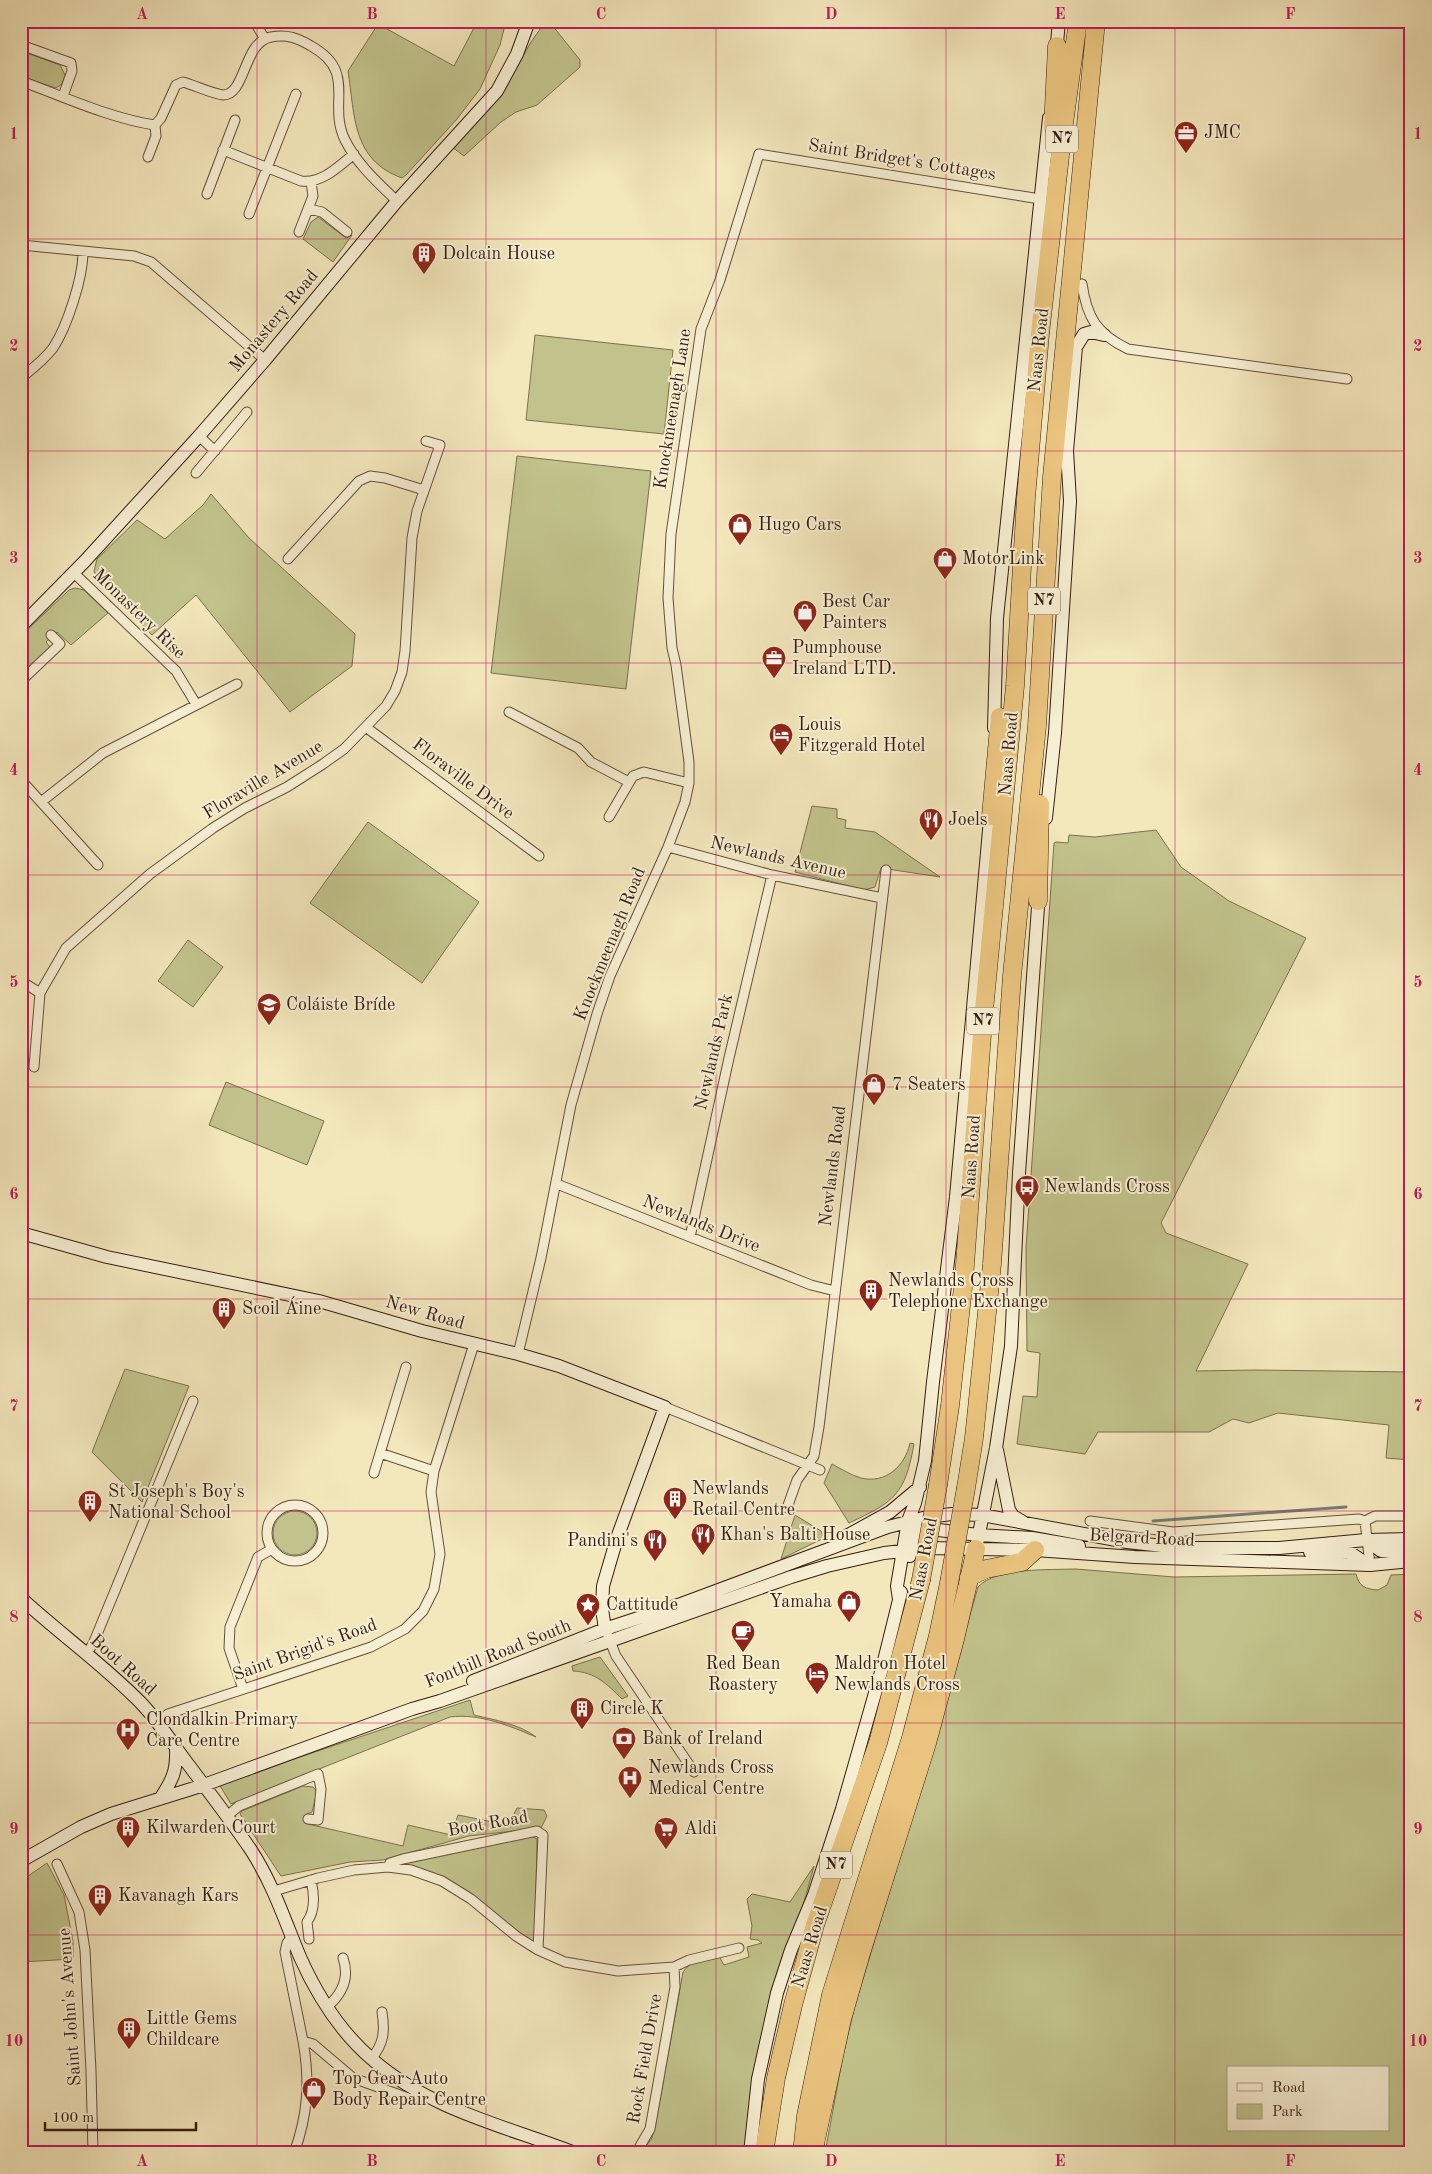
<svg xmlns="http://www.w3.org/2000/svg" width="1432" height="2174" font-family="'Old Standard TT',serif">
<style>
.green{fill:#c2c38c;stroke:#7c704f;fill-rule:evenodd}
.lines{fill:none;stroke-linecap:round;stroke-linejoin:round}
.stream{stroke:#747e76;stroke-width:3}
.street-casing{stroke:#64503c;stroke-width:11}
.secondary-casing{stroke:#351d12;stroke-width:14}
.highway-casing{stroke:#351d12;stroke-width:19}
.street{stroke:#f7efd3;stroke-width:9}
.secondary{stroke:#f7efd3;stroke-width:12}
.highway{stroke:#eac47e;stroke-width:18}
.highway-bridge-casing{stroke:#351d12;stroke-width:19;stroke-linecap:butt}
.highway-bridge{stroke:#eac47e;stroke-width:18}
.grid{fill:none;stroke:#c2185b;stroke-width:1;stroke-opacity:0.55}
.labels{text-anchor:middle;dominant-baseline:central;stroke-width:4;stroke-linejoin:round;paint-order:stroke}
.shield{fill:#f7efd3;stroke:#6f5c4c;stroke-width:1}
.shield-label{font-size:16px;font-weight:bold;fill:#351d12}
.poi-label{font-size:18px;fill:#351d12;stroke:#f7efd3;text-anchor:start}
.street-label{font-size:18px;fill:#351d12;stroke:#f7efd3}
.neatline{fill:none;stroke:#c2185b;stroke-width:2}
.grid-label{font-size:16px;text-anchor:middle;font-weight:bold;fill:#c2185b}
</style>
<rect width="100%" height="100%" fill="#f3e7bc"/>
<filter id="stains"><feTurbulence type="fractalNoise" baseFrequency=".004" numOctaves="4"/><feColorMatrix values="0 0 0 0 .2 0 0 0 0 .09 0 0 0 0 .02 0 0 0 .5 -.17"/></filter>
<radialGradient id="worn" r=".72"><stop offset=".6" stop-color="#630" stop-opacity="0"/><stop offset="1" stop-color="#630" stop-opacity=".3"/></radialGradient>
<path class="green" d="M487,21H506L500,45L480,89L457,119L406,175L402,178C352,160 355,116 348,71L378,24L454,66L475,26L488,23Z
M548,23L552,25L580,60V67L537,105L516,112L501,122L464,156L452,147L502,94L531,42L543,25Z
M21,51L60,65L65,75L62,84L56,88L21,77L23,72H21Z
M318,217L346,238L352,235L333,262L303,239L311,222Z
M535,335L673,350L664,434L526,420Z
M517,456L651,471L626,689L491,673Z
M211,494L249,538L355,634L352,666L290,712L196,595L152,635L98,580L94,571L97,559L137,520L165,539L203,505Z
M75,588L84,590L108,613L71,645L57,632L46,642L50,647L21,676V636L69,590Z
M812,806L837,809V818L846,820L845,828L875,832L940,877L881,868L875,887L864,890L795,872Z
M368,822L479,902L422,983L310,903Z
M1156,830L1181,867L1229,901L1306,938L1161,1223L1166,1233L1248,1264L1196,1371L1256,1370L1411,1372V1460L1386,1458L1389,1425L1278,1413L1249,1423L1233,1419L1209,1432H1098L1085,1454L1017,1444L1023,1396L1037,1397L1040,1353L1027,1351L1026,1248L1054,843L1056,842L1068,843L1069,835L1095,837Z
M188,940L223,967L193,1007L158,981Z
M226,1082L324,1121L307,1165L209,1125Z
M125,1369L189,1386L142,1502L92,1452Z
M910,1443L914,1444C905,1495 894,1502 849,1523L824,1483L832,1464C841,1469 851,1475 861,1478C886,1484 905,1466 910,1443Z
M273 1533a22 22 0 1 1 44 0a22 22 0 1 1-44 0Z
M795,1515L821,1531L824,1538L781,1559Z
M1076,1569L1174,1577L1356,1574C1359,1587 1366,1589 1378,1590L1387,1585L1391,1575L1411,1574V2153H825L843,2056L855,2005L907,1835L978,1587C996,1567 1051,1570 1076,1569ZM1228,2068H1388V2130H1228Z
M600,1657L628,1696L622,1699C607,1684 595,1672 573,1671L572,1666Z
M470,1700L474,1715C495,1720 519,1724 536,1737C510,1726 479,1713 450,1717L231,1804L219,1784Z
M303,1786L313,1787L317,1792L312,1812L307,1814L308,1824L403,1846L408,1825L451,1835L458,1815L508,1825L517,1808L544,1810L547,1816L541,1828L469,1836L383,1860L350,1862L281,1876L240,1814L242,1811Z
M530,1835L537,1839L535,1945L412,1866L402,1863Z
M47,1863L64,1895L73,1941V1959L21,1962V1881Z
M814,1866L801,1913L747,2153H641L652,2138L656,2121L683,1972L689,1965L719,1956L724,1965L749,1957L747,1947L762,1943L758,1940L750,1939L752,1926L747,1899L752,1894L790,1902Z"/>
<g class="lines">
<path class="stream" d="M1153,1521L1346,1507"/>
<defs>
<path id="street" d="M254,21L265,39
M21,45L71,63L72,71L63,96
M21,81C62,96 112,119 155,125
M155,125L161,118L176,85L183,82C194,85 213,94 223,95C246,95 243,42 271,37C287,34 298,38 311,46C358,72 327,103 345,140C357,164 378,183 397,201
M223,150L301,181C322,184 339,166 354,154
M148,157L156,136L155,125
M207,194L235,120
M309,209L322,212L347,232
M249,214L296,94
M299,232L313,196L311,182
M21,245L134,256L151,262L265,360
M1082,284C1087,318 1097,334 1128,349L1347,379
M21,378C32,369 44,360 53,348C67,327 83,278 83,252
M199,436L215,451
M196,473L247,412
M288,559L359,481L370,476L385,478L424,490
M74,573L176,671L196,704
M21,681L60,644L51,635
M509,712L578,748L591,762L629,782
M367,728L539,856
M21,780L98,865
M41,802L103,753L237,684
M609,817L633,776L644,772L689,783
M668,847L772,875L882,898
M21,981L40,993
M34,1067L40,993L66,948L150,874L213,828L245,808L287,787L323,764L344,749L386,706L395,691L402,672L405,651L412,538L417,511L440,445L426,441
M557,1184L811,1285L835,1291
M690,1237L729,1058L772,875
M518,1354L541,1258L571,1105L597,1014L610,976L668,847L685,802L689,783V762L676,665L672,648L668,598L671,534L701,329L720,280L759,154L1040,199
M665,1407L820,1470
M380,1453L434,1471
M374,1473L406,1367
M267 1533a28 28 0 1 1 56 0a28 28 0 1 1-56 0Z
M787,1508L797,1480L814,1456L819,1427L886,870
M1090,1521L1173,1532L1359,1519L1365,1521
M1370,1565L1365,1521L1375,1516H1411
M608,1636L616,1656L694,1772
M86,1654L93,1644L193,1401
M243,1689L229,1648L230,1627L258,1557L272,1549
M158,1722L168,1714L371,1647L405,1629L423,1611L434,1589L440,1554L431,1492L434,1471L474,1344
M227,1816L239,1806L318,1774L321,1789L318,1820L308,1819
M57,1864L79,1912L85,1950L91,2071L93,2153
M388,1867L390,1863L403,1859L537,1831L543,1835L538,1950
M274,1891L318,1878L354,1870L388,1867L411,1870L442,1881L471,1899L516,1936L538,1950L565,1962L618,1971L674,1967L689,1960L739,1948
M292,1936L287,1943L285,1952L303,2041L313,2044L353,2078L411,2099L426,2096
M309,1939L307,1922C316,1910 314,1893 311,1880
M327,2007C342,1994 350,1978 343,1958
M371,2059C384,2044 385,2031 382,2012
M294,2153C308,2115 310,2081 303,2041
M636,2153L650,2129L675,1987L674,1967"/>
<path id="secondary" d="M1056,54L1059,21
M21,626L85,561L199,436L265,360L397,201L497,91L517,54L529,21
M994,728L997,618L1049,118
M1046,818L1055,733L1070,501L1067,451L1076,347L1084,334L1091,332L1104,335
M21,1233L107,1257L319,1301L422,1331L518,1354L559,1366L665,1407L617,1538L603,1586L602,1609L605,1629
M997,1450L1009,1510L1013,1516L1023,1522
M923,1528L978,1535L1032,1538L1079,1546
M841,1539L890,1512L920,1487
M1366,1540L1381,1551H1411
M976,1549L996,1448L1011,1346L1019,1173L1039,893
M1310,1552H1349L1369,1565
M910,1556C914,1539 913,1527 927,1517
M21,1598C60,1634 104,1665 141,1703C160,1723 174,1746 191,1768C211,1795 232,1822 251,1850C273,1884 285,1921 300,1957C317,1995 341,2033 373,2060C431,2110 505,2126 575,2153
M899,1599L897,1586L908,1521L915,1503L925,1461L933,1382L956,1197L991,808
M473,1681L605,1629L678,1605L888,1527L927,1517L952,1514L982,1515L1127,1542L1181,1548H1279L1366,1540L1411,1539
M160,1799C173,1779 177,1771 176,1747
M21,1861L81,1827L111,1814L204,1785L412,1709L440,1701L791,1577L827,1566L884,1553L929,1548L1035,1550L1135,1557L1370,1565L1411,1561
M750,2153L758,2079L777,1993L791,1950L814,1895L842,1809L883,1665L901,1592"/>
<path id="highway" d="M1053,128L1057,46
M991,816L1000,717
M1038,901L1040,804
M938,1485L950,1406L964,1278L983,1021L1015,686L1026,498L1040,334L1062,138L1078,21
M966,1488L974,1438L992,1264L1012,976L1037,726L1052,477L1096,21
M969,1577L986,1569L1022,1562L1035,1550
M764,2153L776,2078L793,2005L815,1925L878,1743L921,1580
M802,2153L806,2116L831,1995L911,1738L938,1636L949,1583
M813,2153L842,2019L861,1953L927,1743L955,1639L976,1549"/>
</defs>
<use href="#street" class="street-casing"/>
<use href="#secondary" class="secondary-casing"/>
<use href="#highway" class="highway-casing"/>
<use href="#street" class="street"/>
<use href="#secondary" class="secondary"/>
<use href="#highway" class="highway"/>
<defs>
<path id="highway-bridge" d="M921,1580L938,1485
M949,1583L966,1488"/>
</defs>
<use href="#highway-bridge" class="highway-bridge-casing"/>
<use href="#highway-bridge" class="highway-bridge"/>
</g>
<path class="grid" d="M257,21V2153M486,21V2153M716,21V2153M946,21V2153M1175,21V2153M21,239H1411M21,451H1411M21,663H1411M21,875H1411M21,1087H1411M21,1299H1411M21,1511H1411M21,1723H1411M21,1935H1411"/>
<defs>
<symbol id="office-pin" viewBox="-11 -11 22 30"><path d="M0 17L-7.5 6A9.5 9.5 0 1 1 7.5 6Z" fill="#8f2418" stroke="#f7efd3"/><path d="M-6-3h4V-5.5h4V-3h4V5H-6ZM-1-4.5V-3h2v-1.5ZM-6 0V1H6V0Z" fill="#fff"/></symbol>
<symbol id="building-pin" viewBox="-11 -11 22 30"><path d="M0 17L-7.5 6A9.5 9.5 0 1 1 7.5 6Z" fill="#8f2418" stroke="#f7efd3"/><path d="M-4-6H4V6H1V3H-1V6H-4ZM-2.5-4.3h1.7v1.8h-1.7ZM.8-4.3h1.7v1.8H.8ZM-2.5-1h1.7V.8h-1.7ZM.8-1h1.7V.8H.8Z" fill="#fff"/></symbol>
<symbol id="shop-pin" viewBox="-11 -11 22 30"><path d="M0 17L-7.5 6A9.5 9.5 0 1 1 7.5 6Z" fill="#8f2418" stroke="#f7efd3"/><path d="M-5-2.5h2.3a2.7 3.5 0 0 1 5.4 0H5L5.5 6h-11ZM-1.5-2.5h3a1.5 2.3 0 0 0-3 0Z" fill="#fff"/></symbol>
<symbol id="hotel-pin" viewBox="-11 -11 22 30"><path d="M0 17L-7.5 6A9.5 9.5 0 1 1 7.5 6Z" fill="#8f2418" stroke="#f7efd3"/><path d="M-6-4.5h1.5V1H6V5H4.5V3h-9V5H-6ZM-4 0a1.8 1.8 0 1 1 3.6 0ZM.5 0V-2.5h3Q6-2.5 6 0Z" fill="#fff"/></symbol>
<symbol id="restaurant-pin" viewBox="-11 -11 22 30"><path d="M0 17L-7.5 6A9.5 9.5 0 1 1 7.5 6Z" fill="#8f2418" stroke="#f7efd3"/><path d="M-5-6h1v4h1v-4h1v4h1v-4h1v5L-1.5 .5V6h-2V.5L-5-1ZM5-6V6H3V1.5H1.5Q1.5-4 5-6Z" fill="#fff"/></symbol>
<symbol id="school-pin" viewBox="-11 -11 22 30"><path d="M0 17L-7.5 6A9.5 9.5 0 1 1 7.5 6Z" fill="#8f2418" stroke="#f7efd3"/><path d="M0-5L7-2L0 1L-7-2ZM-4 1L0 2.5L4 1V4Q0 6-4 4Z" fill="#fff"/></symbol>
<symbol id="bus-pin" viewBox="-11 -11 22 30"><path d="M0 17L-7.5 6A9.5 9.5 0 1 1 7.5 6Z" fill="#8f2418" stroke="#f7efd3"/><path d="M-5-6H5V4H4V6H2V4H-2V6H-4V4H-5ZM-3.5-4V0h7V-4ZM-3.5 1.2v1.5H-2V1.2ZM2 1.2v1.5H3.5V1.2Z" fill="#fff"/></symbol>
<symbol id="sight-pin" viewBox="-11 -11 22 30"><path d="M0 17L-7.5 6A9.5 9.5 0 1 1 7.5 6Z" fill="#8f2418" stroke="#f7efd3"/><path d="M0-6L1.8-2.2L6-1.7L2.9 1.2L3.7 5.4L0 3.3L-3.7 5.4L-2.9 1.2L-6-1.7L-1.8-2.2Z" fill="#fff"/></symbol>
<symbol id="cafe-pin" viewBox="-11 -11 22 30"><path d="M0 17L-7.5 6A9.5 9.5 0 1 1 7.5 6Z" fill="#8f2418" stroke="#f7efd3"/><path d="M-5.5-4.5H6V0H3Q3 3.5 0 3.5H-2.5Q-5.5 3.5-5.5 0ZM3-3.2v2h1.7v-2ZM-6 4.5H4V6H-6Z" fill="#fff"/></symbol>
<symbol id="hospital-pin" viewBox="-11 -11 22 30"><path d="M0 17L-7.5 6A9.5 9.5 0 1 1 7.5 6Z" fill="#8f2418" stroke="#f7efd3"/><path d="M-5-5h3v3.5h4V-5h3V5h-3V1.5h-4V5h-3Z" fill="#fff"/></symbol>
<symbol id="bank-pin" viewBox="-11 -11 22 30"><path d="M0 17L-7.5 6A9.5 9.5 0 1 1 7.5 6Z" fill="#8f2418" stroke="#f7efd3"/><path d="M-6-4H6V4H-6ZM0-2.3a2.3 2.3 0 1 0 0 4.6a2.3 2.3 0 1 0 0-4.6Z" fill="#fff"/></symbol>
<symbol id="supermarket-pin" viewBox="-11 -11 22 30"><path d="M0 17L-7.5 6A9.5 9.5 0 1 1 7.5 6Z" fill="#8f2418" stroke="#f7efd3"/><path d="M-6-5.5h2.5l.6 2H6L4.5 2H-2.5L-4.4-4H-6ZM-1.5 3.2a1.3 1.3 0 1 0 .1 0ZM3 3.2a1.3 1.3 0 1 0 .1 0Z" fill="#fff"/></symbol>
</defs>
<g fill-rule="evenodd">
<use href="#office-pin" x="1172" y="119" width="28" height="38"/>
<use href="#building-pin" x="410" y="240" width="28" height="38"/>
<use href="#shop-pin" x="726" y="511" width="28" height="38"/>
<use href="#shop-pin" x="931" y="545" width="28" height="38"/>
<use href="#shop-pin" x="791" y="598" width="28" height="38"/>
<use href="#office-pin" x="760" y="644" width="28" height="38"/>
<use href="#hotel-pin" x="767" y="721" width="28" height="38"/>
<use href="#restaurant-pin" x="917" y="806" width="28" height="38"/>
<use href="#school-pin" x="255" y="991" width="28" height="38"/>
<use href="#shop-pin" x="860" y="1071" width="28" height="38"/>
<use href="#bus-pin" x="1013" y="1173" width="28" height="38"/>
<use href="#building-pin" x="857" y="1277" width="28" height="38"/>
<use href="#building-pin" x="210" y="1295" width="28" height="38"/>
<use href="#building-pin" x="661" y="1485" width="28" height="38"/>
<use href="#building-pin" x="76" y="1488" width="28" height="38"/>
<use href="#restaurant-pin" x="689" y="1521" width="28" height="38"/>
<use href="#restaurant-pin" x="641" y="1527" width="28" height="38"/>
<use href="#shop-pin" x="835" y="1588" width="28" height="38"/>
<use href="#sight-pin" x="574" y="1591" width="28" height="38"/>
<use href="#cafe-pin" x="729" y="1618" width="28" height="38"/>
<use href="#hotel-pin" x="803" y="1660" width="28" height="38"/>
<use href="#building-pin" x="568" y="1695" width="28" height="38"/>
<use href="#hospital-pin" x="114" y="1716" width="28" height="38"/>
<use href="#bank-pin" x="610" y="1725" width="28" height="38"/>
<use href="#hospital-pin" x="616" y="1764" width="28" height="38"/>
<use href="#building-pin" x="114" y="1814" width="28" height="38"/>
<use href="#supermarket-pin" x="652" y="1815" width="28" height="38"/>
<use href="#building-pin" x="86" y="1882" width="28" height="38"/>
<use href="#building-pin" x="115" y="2015" width="28" height="38"/>
<use href="#shop-pin" x="300" y="2075" width="28" height="38"/>
</g>
<g class="labels">
<g class="shield">
<rect x="1046" y="125.5" width="32" height="27" rx="4"/>
<rect x="1028" y="587.5" width="32" height="27" rx="4"/>
<rect x="967" y="1007.5" width="32" height="27" rx="4"/>
<rect x="820" y="1851.5" width="32" height="27" rx="4"/>
</g>
<g class="shield-label">
<text x="1062" y="139">N7</text>
<text x="1044" y="601">N7</text>
<text x="983" y="1021">N7</text>
<text x="836" y="1865">N7</text>
</g>
<g class="poi-label">
<text x="1204" y="133">JMC</text>
<text x="442" y="254">Dolcain House</text>
<text x="758" y="525">Hugo Cars</text>
<text x="962" y="559">MotorLink</text>
<text x="822" y="602">Best Car<tspan x="822" dy="21">Painters</tspan></text>
<text x="792" y="648">Pumphouse<tspan x="792" dy="21">Ireland LTD.</tspan></text>
<text x="798" y="725">Louis<tspan x="798" dy="21">Fitzgerald Hotel</tspan></text>
<text x="948" y="820">Joels</text>
<text x="286" y="1005">Coláiste Bríde</text>
<text x="892" y="1085">7 Seaters</text>
<text x="1044" y="1187">Newlands Cross</text>
<text x="888" y="1281">Newlands Cross<tspan x="888" dy="21">Telephone Exchange</tspan></text>
<text x="242" y="1309">Scoil Áine</text>
<text x="692" y="1489">Newlands<tspan x="692" dy="21">Retail Centre</tspan></text>
<text x="108" y="1492">St Joseph's Boy's<tspan x="108" dy="21">National School</tspan></text>
<text x="720" y="1535">Khan's Balti House</text>
<text x="638" y="1541" text-anchor="end">Pandini's</text>
<text x="832" y="1602" text-anchor="end">Yamaha</text>
<text x="606" y="1605">Cattitude</text>
<text x="743" y="1664" text-anchor="middle">Red Bean<tspan x="743" dy="21">Roastery</tspan></text>
<text x="834" y="1664">Maldron Hotel<tspan x="834" dy="21">Newlands Cross</tspan></text>
<text x="600" y="1709">Circle K</text>
<text x="146" y="1720">Clondalkin Primary<tspan x="146" dy="21">Care Centre</tspan></text>
<text x="642" y="1739">Bank of Ireland</text>
<text x="648" y="1768">Newlands Cross<tspan x="648" dy="21">Medical Centre</tspan></text>
<text x="146" y="1828">Kilwarden Court</text>
<text x="684" y="1829">Aldi</text>
<text x="118" y="1896">Kavanagh Kars</text>
<text x="146" y="2019">Little Gems<tspan x="146" dy="21">Childcare</tspan></text>
<text x="332" y="2079">Top Gear Auto<tspan x="332" dy="21">Body Repair Centre</tspan></text>
</g>
<g class="street-label">
<text transform="translate(902 160) rotate(9)">Saint Bridget's Cottages</text>
<text transform="translate(274 321) rotate(-50)">Monastery Road</text>
<text transform="translate(1039 350) rotate(-84)">Naas Road</text>
<text transform="translate(673 409) rotate(-81)">Knockmeenagh Lane</text>
<text transform="translate(139 614) rotate(44)">Monastery Rise</text>
<text transform="translate(1009 754) rotate(-85)">Naas Road</text>
<text transform="translate(463 779) rotate(37)">Floraville Drive</text>
<text transform="translate(263 780) rotate(-31)">Floraville Avenue</text>
<text transform="translate(778 858) rotate(13)">Newlands Avenue</text>
<text transform="translate(610 944) rotate(-68)">Knockmeenagh Road</text>
<text transform="translate(714 1052) rotate(-77)">Newlands Park</text>
<text transform="translate(972 1157) rotate(-86)">Naas Road</text>
<text transform="translate(833 1166) rotate(-83)">Newlands Road</text>
<text transform="translate(701 1224) rotate(22)">Newlands Drive</text>
<text transform="translate(425 1313) rotate(16)">New Road</text>
<text transform="translate(1142 1538) rotate(3)">Belgard Road</text>
<text transform="translate(924 1559) rotate(-79)">Naas Road</text>
<text transform="translate(305 1650) rotate(-20)">Saint Brigid's Road</text>
<text transform="translate(498 1654) rotate(-22)">Fonthill Road South</text>
<text transform="translate(123 1665) rotate(42)">Boot Road</text>
<text transform="translate(488 1824) rotate(-10)">Boot Road</text>
<text transform="translate(810 1947) rotate(-73)">Naas Road</text>
<text transform="translate(70 2007) rotate(-94)">Saint John's Avenue</text>
<text transform="translate(645 2059) rotate(-80)">Rock Field Drive</text>
</g>
</g>
<rect width="1432" height="2174" fill="none" stroke="#f3e7bc" stroke-width="55"/>
<rect x="1227" y="2066" width="162" height="65" fill="#f7efd3" stroke="#a99b86"/>
<rect x="1237" y="2083" width="25" height="8" fill="#f7efd3" stroke="#a99b86"/>
<text x="1272" y="2092" font-size="15" fill="#351d12">Road</text>
<rect x="1237" y="2104" width="25" height="15" fill="#c2c38c" stroke="#a99b86"/>
<text x="1272" y="2116" font-size="15" fill="#351d12">Park</text>
<path d="M45 2122v8h151v-8" fill="none" stroke="#351d12" stroke-width="2.5"/>
<text x="52" y="2122" font-size="15" fill="#351d12" stroke="#f7efd3" stroke-width="4" paint-order="stroke">100 m</text>
<rect x="28" y="28" width="1376" height="2118" class="neatline"/>
<g class="grid-label">
<text x="142" y="19">A</text>
<text x="372" y="19">B</text>
<text x="601" y="19">C</text>
<text x="831" y="19">D</text>
<text x="1060" y="19">E</text>
<text x="1290" y="19">F</text>
<text x="14" y="139">1</text>
<text x="1418" y="139">1</text>
<text x="14" y="351">2</text>
<text x="1418" y="351">2</text>
<text x="14" y="563">3</text>
<text x="1418" y="563">3</text>
<text x="14" y="775">4</text>
<text x="1418" y="775">4</text>
<text x="14" y="987">5</text>
<text x="1418" y="987">5</text>
<text x="14" y="1199">6</text>
<text x="1418" y="1199">6</text>
<text x="14" y="1411">7</text>
<text x="1418" y="1411">7</text>
<text x="14" y="1622">8</text>
<text x="1418" y="1622">8</text>
<text x="14" y="1834">9</text>
<text x="1418" y="1834">9</text>
<text x="14" y="2046">10</text>
<text x="1418" y="2046">10</text>
<text x="142" y="2166">A</text>
<text x="372" y="2166">B</text>
<text x="601" y="2166">C</text>
<text x="831" y="2166">D</text>
<text x="1060" y="2166">E</text>
<text x="1290" y="2166">F</text>
</g>
<rect width="100%" height="100%" filter="url(#stains)"/>
<rect width="100%" height="100%" fill="url(#worn)"/>
</svg>
